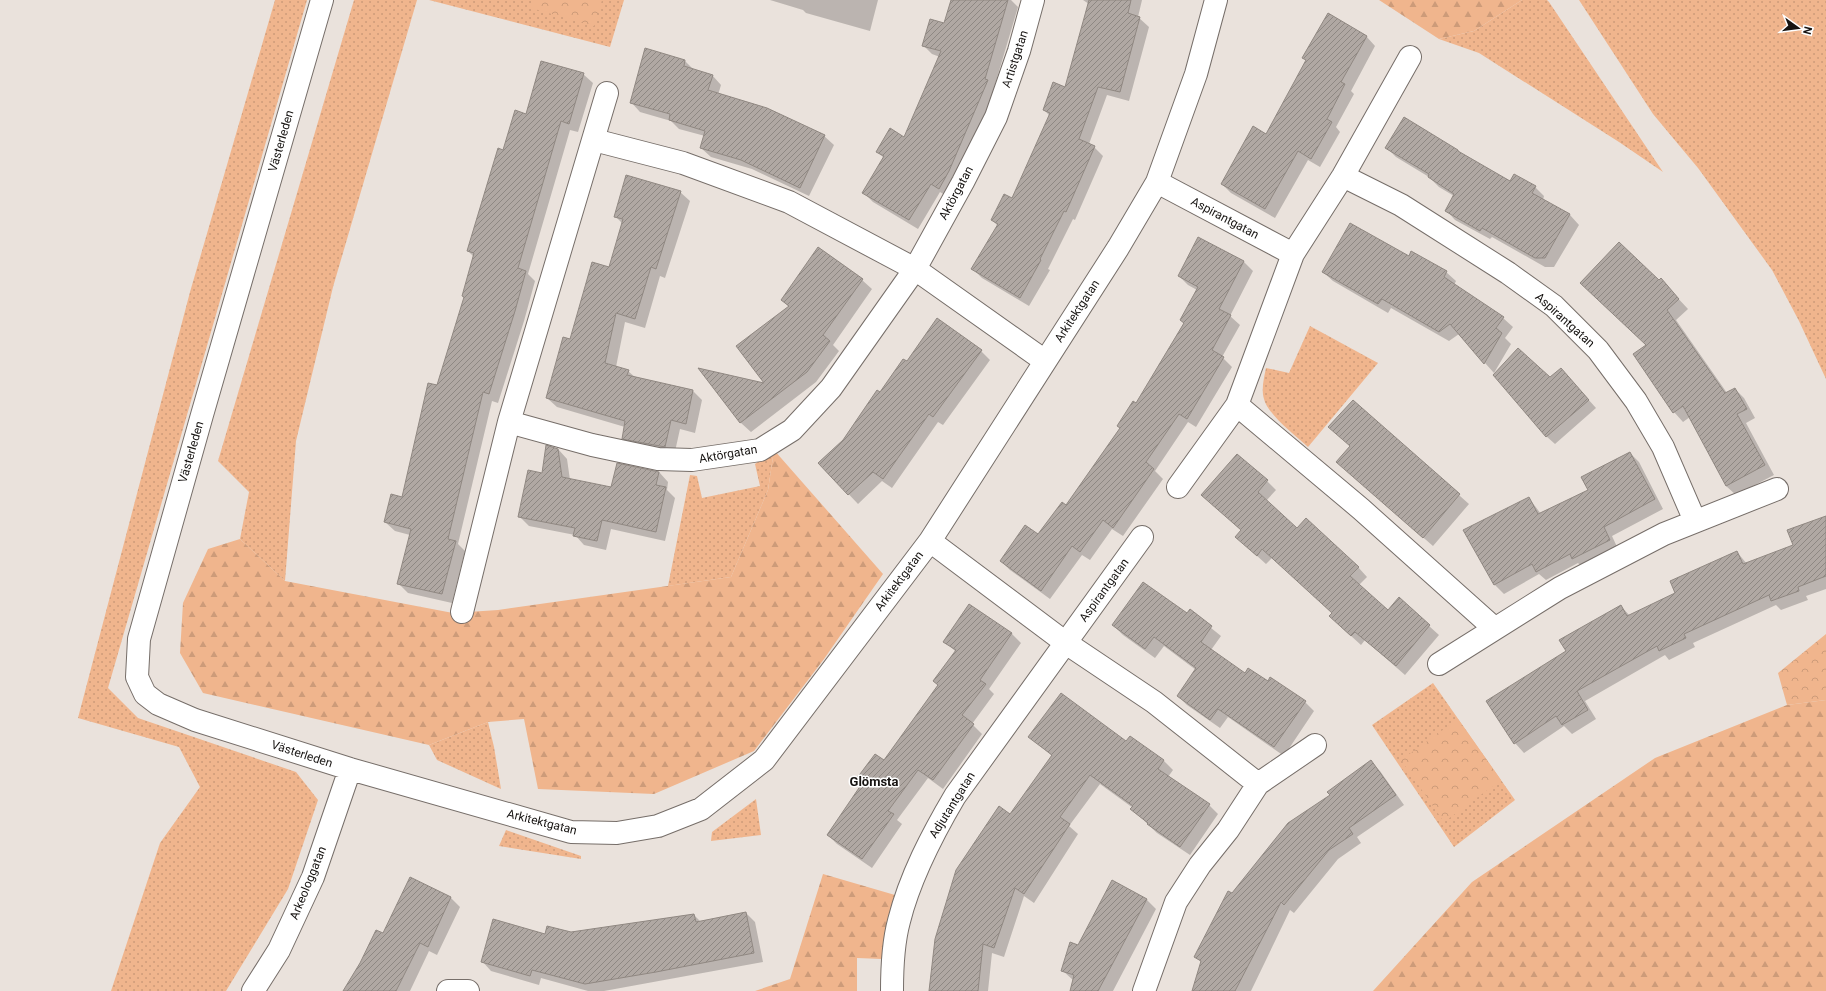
<svg xmlns="http://www.w3.org/2000/svg" width="1826" height="991" font-family="Roboto,sans-serif">
<style>
.grass{fill:url(#grass-dots)}
.forest{fill:url(#forest-firs)}
.park{fill:url(#park-crowns)}
.shadow{fill:#0003}
.building{fill:url(#building-hatch);stroke:#908882}
.lines{fill:none;stroke-linecap:round;stroke-linejoin:round}
.minor-casing{stroke:#766e69;stroke-width:24}
.minor{stroke:#fff;stroke-width:22}
.labels{text-anchor:middle;dominant-baseline:central;stroke-width:3;stroke-linejoin:round;paint-order:stroke}
.street-label{font-size:12px;fill:#161311;stroke:#fff}
.neighbourhood-label{font-size:13px;font-weight:bold;fill:#161311;stroke:#fff}
</style>
<defs>
<pattern id="grass-dots" width="8" height="8" patternUnits="userSpaceOnUse"><rect width="8" height="8" fill="#f0b58d"/><path d="M2 2h.1M6 6h.1" fill="none" stroke="#cd9b79" stroke-width="1.8" stroke-linecap="round"/></pattern>
<pattern id="forest-firs" width="22" height="20" patternUnits="userSpaceOnUse"><rect width="22" height="20" fill="#f0b58d"/><path d="M5 1l3.5 6h-7zM16 11l3.5 6h-7z" fill="#cd9b79"/></pattern>
<pattern id="park-crowns" width="20" height="18" patternUnits="userSpaceOnUse"><rect width="20" height="18" fill="#f0b58d"/><path d="M2 6a3 3 0 1 1 6 0M12 15a3 3 0 1 1 6 0" fill="none" stroke="#cd9b79"/></pattern>
<pattern id="building-hatch" width="6" height="6" patternUnits="userSpaceOnUse"><rect width="6" height="6" fill="#b0a8a3"/><path d="M-1 1l2-2M0 6l6-6M5 7l2-2" fill="none" stroke="#8e8883"/></pattern>
</defs>
<rect width="100%" height="100%" fill="#eae2dc"/>
<path class="grass" d="M275,0H307L108,688L138,718L296,772L318,800L288,889L226,991H111L160,843L200,787L179,747L78,718L190,292Z
M354,0H417L333,287L296,441L285,581L240,539L249,492L218,461Z
M429,0H624L610,47Z
M1522,0H1547L1549,2L1663,172L1619,142L1479,53L1439,39L1474,31Z
M1579,0H1826V379L1799,321L1772,270L1698,168L1653,114Z
M1310,326L1378,363L1308,447C1296,436 1268,415 1264,399C1261,389 1264,378 1266,368L1289,373Z
M774,450L768,490L731,577L668,586L690,475L697,476L702,498L760,486L755,464Z
M1433,683L1515,800L1454,847L1372,725Z
M488,722L494,747L501,789L437,760L429,745Z
M756,799L761,835L711,841L712,832Z
M506,830L581,856V859L499,846Z"/>
<path class="forest" d="M1379,0H1522L1474,31L1439,39Z
M774,450L883,574L824,659L754,751L654,794L538,789L524,719L488,722L429,745L203,693L180,653L183,603L208,549L240,539L285,581L453,613L498,610L731,577L768,490Z
M1826,700V991H1373L1472,882L1655,758L1787,705Z
M823,874L895,895L882,959L857,958V991H755L790,979Z"/>
<path class="park" d="M533,0H602L594,26L531,8Z
M1826,634V700L1787,705L1778,673Z
M1458,719L1501,780L1444,822L1401,760Z"/>
<path class="shadow" d="M770,0H878L870,31L806,13L803,10Z
M952,0H1011L1018,7L994,88L996,90L948,197L940,192L918,229L873,202L864,193L884,158L877,152L905,138L940,57L932,54L923,45L945,24Z
M1083,0H1142L1138,17L1149,27L1129,101L1107,95L1089,144L1094,147L1103,156L1075,220L1073,219L1048,269L1050,270L1029,306L982,278L973,269L998,226L992,220L1012,199L1050,116L1044,110L1066,88L1089,4Z
M1366,36L1375,46L1351,91L1354,94L1336,127L1340,132L1320,167L1308,160L1275,218L1231,193L1222,184L1266,135L1307,61L1304,58Z
M685,61L694,70L712,75L721,85L718,95L824,136L834,145L809,196L752,169L711,157L701,148L705,136L679,129L671,121L640,112L631,102Z
M583,74L593,83L578,132L570,130L528,274L535,281L524,321L498,403L492,401L458,544L465,551L452,603L408,593L398,583L410,535L395,531L385,522L402,498L438,387L465,297L474,257L468,251L504,151L526,115Z
M1387,148L1458,151L1463,155L1511,182L1535,187L1544,196L1543,200L1570,215L1579,225L1554,267H1545L1492,237L1490,239L1455,220L1446,210L1454,196L1439,187L1429,177L1396,157Z
M680,192L690,201L665,278L660,276L645,328L625,322L616,367L628,371L636,378L693,391L702,400L695,433L680,429L674,456L632,448L623,438L625,427L557,407L547,398L570,340L610,268L622,223L615,216Z
M1199,238L1244,262L1253,271L1230,316L1240,325L1222,357L1232,367L1196,427L1188,422L1155,471L1163,479L1123,536L1112,529L1090,560L1082,555L1050,599L1010,570L1001,561L1038,536L1066,506L1136,405L1184,324L1181,320L1197,290L1188,285L1179,276Z
M1409,257L1446,272L1456,281L1454,285L1503,318L1513,327L1505,338L1511,344L1494,373L1459,334L1449,341L1391,308L1388,313L1333,281L1323,272Z
M862,280L872,289L833,345L839,351L816,382L751,432L741,423L701,370L767,385L789,307L782,300Z
M1661,280L1688,309L1676,320L1727,393L1735,389L1744,398L1755,418L1746,423L1774,475L1736,495L1726,486L1690,417L1683,422L1674,412L1634,354L1647,345L1659,281Z
M938,320L981,351L990,360L943,425L938,422L892,488L882,481L858,504L819,463L844,440L907,363Z
M1561,369L1596,408L1555,444L1546,436L1550,379Z
M1353,401L1469,504L1433,546L1347,471L1351,447Z
M558,449L567,459L570,480L612,489L659,472L668,482L667,490L675,498L665,541L611,529L606,550L584,545L575,535L529,526L519,516Z
M1630,453L1639,462L1663,509L1612,536L1618,549L1582,567L1578,563L1546,580L1539,574L1504,594L1495,585L1465,530L1529,498L1541,514L1589,490Z
M1267,481L1276,490L1266,501L1297,530L1358,567L1367,577L1359,585L1388,612L1399,599L1439,635L1405,675L1365,640L1361,645L1339,625L1333,613L1272,558L1266,564L1246,546L1242,531L1202,495Z
M1826,517V589L1806,596L1808,600L1781,610L1776,605L1693,643L1695,647L1669,660L1665,655L1585,701L1596,719L1572,734L1564,726L1524,753L1515,743L1487,701L1567,652L1621,606L1630,616L1676,593L1737,552L1747,564L1794,545Z
M970,605L1012,634L1021,643L989,689L994,694L972,724L982,734L943,789L928,778L897,820L902,824L872,868L837,844L828,835L864,783L858,778L884,761L939,685L956,652L944,641Z
M1190,611L1221,636L1211,650L1245,674L1268,682L1305,702L1314,711L1284,756L1228,717L1220,728L1187,705L1178,696L1196,670L1164,646L1155,658L1123,635L1113,625L1187,614Z
M1030,737L1127,743L1130,737L1164,761L1173,770L1168,777L1209,805L1218,814L1190,855L1157,833L1132,809L1133,808L1100,784L1069,826L1078,834L1034,903L1024,896L1004,957L992,953L988,991H930L1010,815L1052,756Z
M1371,762L1380,771L1404,805L1357,837L1361,843L1338,859L1294,913L1290,910L1251,991H1193L1202,963L1196,957L1232,895L1331,796Z
M451,898L460,907L437,955L429,951L410,991H344L383,935Z
M1147,900L1156,909L1113,991H1071L1074,981L1062,970Z
M746,913L755,922L763,962L604,991H588L541,978L539,985L491,971L482,961L546,935L571,933L694,915L701,922Z"/>
<path class="building" d="M951,0H1008L985,79L988,80L949,171L939,189L931,184L909,220L862,193L884,156L876,152L890,128L904,137L941,51L922,46L930,19L944,23Z
M1089,0H1131L1128,13L1140,17L1120,92L1098,87L1079,139L1095,146L1066,212L1064,211L1040,259L1041,260L1020,298L971,269L998,224L991,220L1004,194L1012,198L1050,113L1043,110L1053,82L1065,87Z
M1328,13L1367,36L1341,82L1345,84L1327,119L1332,122L1311,159L1298,151L1265,209L1221,184L1253,126L1266,134L1306,60L1302,58Z
M645,48L685,60L684,66L713,75L708,90L767,108L825,135L800,188L741,160L700,148L705,131L669,120L670,114L630,103Z
M541,61L584,73L569,124L561,121L518,268L526,271L515,311L489,394L483,392L448,539L456,541L442,594L397,584L411,529L384,522L391,494L402,497L428,383L437,385L464,297L462,296L474,253L467,251L498,148L503,150L515,110L526,114Z
M1404,117L1458,150V151L1510,181L1514,174L1536,186L1532,193L1570,214L1545,258H1535L1482,228L1480,231L1445,211L1454,194L1428,177L1429,174L1385,148Z
M626,175L681,191L656,269L651,267L635,319L616,313L605,363L629,370L627,375L693,390L686,424L671,420L665,447L622,439L625,421L546,398L563,337L570,339L592,262L609,267L623,219L614,217Z
M1350,223L1409,256L1411,251L1447,271L1444,277L1504,317L1496,328L1502,333L1484,364L1450,324L1439,332L1382,299L1378,304L1322,272Z
M1198,237L1244,261L1219,309L1231,315L1212,350L1224,357L1187,419L1179,414L1146,462L1154,469L1113,528L1103,520L1080,552L1072,546L1041,591L1000,561L1025,525L1038,534L1062,502L1066,505L1120,428L1117,426L1133,401L1136,403L1184,323L1180,320L1198,287L1178,276Z
M1619,242L1659,280L1661,278L1679,299L1667,310L1725,393L1735,388L1747,409L1737,414L1765,465L1726,486L1683,406L1673,413L1633,354L1646,345L1580,283Z
M818,247L863,279L823,335L830,341L807,372L740,423L698,368L764,383L736,346L789,306L781,300Z
M937,318L982,350L933,417L929,414L883,479L873,472L848,495L818,463L843,440L877,390L880,392L903,359L907,361Z
M1518,348L1550,377L1561,368L1589,400L1546,437L1493,375Z
M1353,400L1460,494L1423,538L1336,462L1350,446L1328,427Z
M546,445L558,449L562,477L611,487L617,463L659,472L656,485L666,487L656,532L602,520L597,541L573,536L575,528L518,517L528,470L542,473Z
M1630,452L1655,499L1604,527L1610,540L1572,559L1570,554L1536,572L1532,564L1494,585L1463,530L1529,497L1538,514L1588,490L1581,477Z
M1237,454L1268,480L1258,492L1297,528L1306,518L1359,567L1350,576L1388,610L1399,597L1430,625L1396,666L1355,632L1351,636L1329,616L1332,613L1262,549L1257,556L1235,537L1241,530L1201,495Z
M1826,516V576L1798,587L1799,591L1771,601L1769,595L1684,634L1686,638L1659,651L1657,646L1577,691L1588,710L1562,725L1556,716L1514,744L1486,701L1566,651L1559,640L1621,605L1627,616L1675,593L1670,581L1737,551L1743,564L1793,545L1787,530Z
M1143,582L1187,613L1190,609L1212,626L1201,642L1245,673L1248,668L1268,681L1270,677L1306,701L1274,747L1218,709L1210,720L1177,696L1196,668L1154,637L1145,649L1112,625Z
M969,604L1012,633L980,680L986,684L962,715L974,724L933,780L918,770L888,811L894,814L862,859L827,835L863,782L857,778L875,754L884,760L938,685L933,681L956,650L943,642Z
M1061,693L1126,741L1130,736L1164,760L1158,769L1210,804L1180,847L1147,824L1148,823L1130,809L1133,806L1090,775L1060,817L1070,824L1024,894L1015,888L994,948L983,944L978,991H929L935,939L956,870L999,806L1010,814L1052,755L1028,737Z
M1371,760L1396,795L1349,828L1353,834L1329,850L1284,905L1281,902L1235,991H1192L1201,961L1194,957L1228,891L1232,893L1288,823L1330,795L1327,792Z
M410,877L451,897L428,947L420,943L396,991H343L360,963L376,930L383,933Z
M1112,880L1147,899L1098,991H1070L1074,975L1061,971L1070,942L1078,945Z
M746,912L754,953L656,972L585,984L532,970L530,976L481,962L493,919L545,934L547,926L571,932L694,914L696,922Z"/>
<g class="lines">
<defs>
<path id="minor" d="M322,0L202,415L139,639L137,677L145,694L158,704L195,720L350,769L571,832L617,833L658,826L701,809L764,760L930,541L1118,248L1157,182L1196,74L1216,0
M594,140L683,163L789,202L915,269L1045,361
M1343,176L1401,205L1508,273L1554,306L1598,350L1636,401L1663,447L1695,521
M1157,182L1293,254
M1237,405L1361,509L1494,628
M509,422L592,445L658,459L692,460L760,450L792,430L831,388L915,269L963,182L996,117L1019,51L1033,0
M1178,487L1237,405L1293,254L1343,176L1410,57
M930,541L1066,643L1154,702L1258,784
M462,612L509,422L607,93
M1439,664L1560,588L1664,534L1777,489
M253,991L279,950L313,877L350,769
M448,991H468
M892,991C892,968 893,943 899,921C910,877 932,835 955,796L1142,537
M1144,991L1176,902L1200,865L1228,830L1258,784L1315,745"/>
</defs>
<use href="#minor" class="minor-casing"/>
<use href="#minor" class="minor"/>
</g>
<g class="labels">
<g class="street-label">
<text transform="translate(1015 59) rotate(-72)">Artistgatan</text>
<text transform="translate(281 141) rotate(-74)">Västerleden</text>
<text transform="translate(956 193) rotate(-62)">Aktörgatan</text>
<text transform="translate(1225 218) rotate(28)">Aspirantgatan</text>
<text transform="translate(1077 311) rotate(-57)">Arkitektgatan</text>
<text transform="translate(1565 320) rotate(42)">Aspirantgatan</text>
<text transform="translate(191 452) rotate(-74)">Västerleden</text>
<text transform="translate(728 454) rotate(-10)">Aktörgatan</text>
<text transform="translate(899 581) rotate(-53)">Arkitektgatan</text>
<text transform="translate(1104 590) rotate(-54)">Aspirantgatan</text>
<text transform="translate(302 754) rotate(18)">Västerleden</text>
<text transform="translate(952 805) rotate(-58)">Adjutantgatan</text>
<text transform="translate(542 822) rotate(14)">Arkitektgatan</text>
<text transform="translate(308 883) rotate(-68)">Arkeologgatan</text>
</g>
<g class="neighbourhood-label">
<text x="874" y="781">Glömsta</text>
</g>
</g>
<g transform="translate(1798 28) rotate(104)" stroke="#ffffff" stroke-width="3" paint-order="stroke">
<path d="M0-3L7 15L0 10L-7 15Z" fill="#161311"/>
<text y="-6" font-size="11" font-weight="bold" text-anchor="middle" fill="#161311">N</text>
</g>
</svg>
